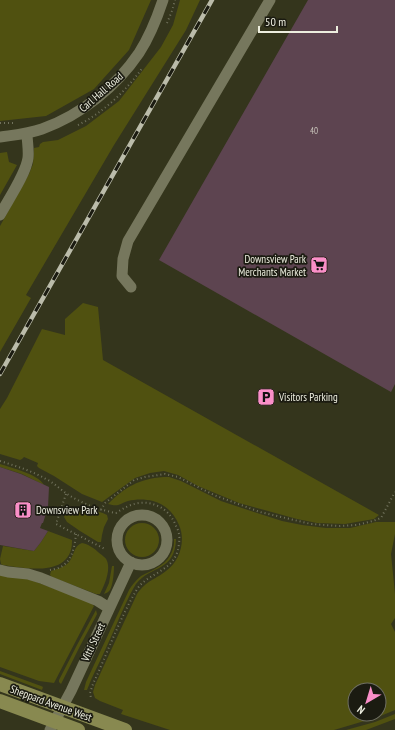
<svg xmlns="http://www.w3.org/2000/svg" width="395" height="730" font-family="'PT Sans Narrow',sans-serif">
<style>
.green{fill:#505110;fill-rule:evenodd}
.building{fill:#5d4450}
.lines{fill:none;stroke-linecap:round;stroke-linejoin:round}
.path{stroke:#71725c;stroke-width:2;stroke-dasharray:1 3;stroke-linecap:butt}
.minor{stroke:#76775d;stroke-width:11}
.major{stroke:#888950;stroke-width:14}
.rail-casing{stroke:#bbbcaa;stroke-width:4.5}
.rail{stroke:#1b1b11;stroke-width:3;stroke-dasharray:9;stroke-linecap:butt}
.labels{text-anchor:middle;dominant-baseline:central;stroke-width:3.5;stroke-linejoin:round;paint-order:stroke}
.number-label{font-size:9px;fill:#c9c4bb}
.street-label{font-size:11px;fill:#edeedf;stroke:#1b1b11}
.poi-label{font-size:11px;fill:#edeedf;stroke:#1b1b11;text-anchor:start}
</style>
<rect width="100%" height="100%" fill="#34351c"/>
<path class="green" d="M0,0H151L129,50L94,89L46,116L0,121Z
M180,0H200L186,30L114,145L26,295L31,298L0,352V226L29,174L33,164L34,148L39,147L40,144L43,142L58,140L86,126L119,101L161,47L173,25Z
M7,152L9,162L17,165L0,195V153Z
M83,303L98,307L103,360L379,515L374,519L345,524L317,523L297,519L239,503L198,486L178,475L164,471L150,473L135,478L102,502L82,494L54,476L39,468L37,466L38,463L24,457L22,459L20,460L0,454V409L7,398L42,329L65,335V319Z
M0,464C12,468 38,474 44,485L22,474L0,467Z
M163,477H169L181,481L221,501L254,512L282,521L302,525L326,528H350L376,522H395V534L391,554L395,594V618L391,624L395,632V710L378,717L334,730H170L121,714L123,710L100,701L95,698L93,692L95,685L137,594C147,580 153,581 166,571C180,561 186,541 179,525C174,513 165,504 153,501C145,499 136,499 128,501C119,504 119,507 108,504C125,487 139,479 163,477ZM355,690H379V714H355Z
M75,509C85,509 98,510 107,515L108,519L104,527L102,535L101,542H98L80,531L67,522L64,517L66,512Z
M125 540a17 17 0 1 1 34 0a17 17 0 1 1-34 0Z
M48,531L72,540C73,577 27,569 3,565L1,564L0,559L3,546L34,551L41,542Z
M174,539H176C175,572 151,565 136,584C132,590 129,597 126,603C119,618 113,633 106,648C100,662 92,676 87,690H84L86,682L129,590C132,585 136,580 141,576C146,573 152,571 158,567C168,562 175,551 174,539Z
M82,543C88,544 94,548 98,552C101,555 106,557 107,561C111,571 104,586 100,594H96L52,577L50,575L51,571C57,569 65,567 69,562C74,556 74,545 82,543Z
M112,566H114C114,572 113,585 110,590C109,592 106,593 104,594L109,583Z
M0,575L28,579L90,602L94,606L54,683L39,681L0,667Z
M96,610L97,614L95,618L80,646L61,684L59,682V680L77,645Z
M0,671L41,686L43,687L42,690L0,674Z
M395,714V719L366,730H346L375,722Z"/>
<path class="building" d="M308,0H395V384L391,392L159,260Z
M0,467L21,474L49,487L48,507L43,523H42L40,528L48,531L41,542L34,551L0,545Z"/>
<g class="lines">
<path class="path" d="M167,23L172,11L175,0
M0,123H15
M78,125C103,113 127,90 143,67
M0,461C16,466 32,471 46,479C54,483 60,489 67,494C81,503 99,510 116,513C129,504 143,499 158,506C167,510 173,518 176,526C179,531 180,537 179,543C177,573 147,571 136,591C119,620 107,654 93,684L90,693L91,698
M66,494L56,524L105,549
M101,510L105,503L134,480L145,477L165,474L178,477L214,495L260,512L311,524L339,526L357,525L373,521L381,518L395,492
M47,511L59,514
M50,570C55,569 61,568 65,564C73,557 75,544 76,534"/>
<path class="minor" d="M0,137C14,135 28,134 42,129C81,115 116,87 139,53C150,36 157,18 163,0
M0,215C8,200 26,174 28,158C29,150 27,141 27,133
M131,287L122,276L123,259L128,241L270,0
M117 540a25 25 0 1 1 50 0a25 25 0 1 1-50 0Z
M0,570L8,572L28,574L41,578L98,601L109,608
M50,730L71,691L131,562"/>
<path class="major" d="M0,684L125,730
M0,701L78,730"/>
<defs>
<path id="rail" d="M0,374L212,0"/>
</defs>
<use href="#rail" class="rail-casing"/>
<use href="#rail" class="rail"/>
</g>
<defs>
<symbol id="supermarket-square" viewBox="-11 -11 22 22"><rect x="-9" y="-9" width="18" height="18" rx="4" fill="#fa8fc8" stroke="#1b1b11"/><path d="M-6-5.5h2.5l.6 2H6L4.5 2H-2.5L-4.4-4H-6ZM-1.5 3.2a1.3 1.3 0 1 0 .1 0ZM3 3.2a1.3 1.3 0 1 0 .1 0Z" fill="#111"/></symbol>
<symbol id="parking-square" viewBox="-11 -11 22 22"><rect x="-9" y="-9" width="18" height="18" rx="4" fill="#fa8fc8" stroke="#1b1b11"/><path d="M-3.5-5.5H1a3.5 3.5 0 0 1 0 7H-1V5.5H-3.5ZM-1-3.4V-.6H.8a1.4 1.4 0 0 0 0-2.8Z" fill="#111"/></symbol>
<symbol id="building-square" viewBox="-11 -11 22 22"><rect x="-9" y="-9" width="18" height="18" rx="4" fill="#fa8fc8" stroke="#1b1b11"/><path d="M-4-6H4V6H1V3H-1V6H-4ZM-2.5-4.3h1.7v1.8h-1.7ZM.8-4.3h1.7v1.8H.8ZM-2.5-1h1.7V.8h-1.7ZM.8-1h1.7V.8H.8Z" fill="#111"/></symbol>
</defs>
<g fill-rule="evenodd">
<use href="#supermarket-square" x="309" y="255" width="20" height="20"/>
<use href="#parking-square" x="256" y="387" width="20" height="20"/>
<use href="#building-square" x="13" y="500" width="20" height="20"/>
</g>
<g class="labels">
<g class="number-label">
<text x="314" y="130">40</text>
</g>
<g class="street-label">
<text transform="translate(101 92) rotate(-41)">Carl Hall Road</text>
<text transform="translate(93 642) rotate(-65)">Vitti Street</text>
<text transform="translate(51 703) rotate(20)">Sheppard Avenue West</text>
</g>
<g class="poi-label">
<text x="306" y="259" text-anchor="end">Downsview Park<tspan x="306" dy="13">Merchants Market</tspan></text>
<text x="279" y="397">Visitors Parking</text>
<text x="36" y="510">Downsview Park</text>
</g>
</g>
<g transform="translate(367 702) rotate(218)"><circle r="19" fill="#1b1b11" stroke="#6f6f63"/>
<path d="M0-3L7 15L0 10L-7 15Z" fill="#fa8fc8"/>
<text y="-6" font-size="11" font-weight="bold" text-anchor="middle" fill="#edeedf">N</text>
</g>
<path d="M259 26v6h78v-6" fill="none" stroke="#edeedf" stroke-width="2"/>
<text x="265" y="26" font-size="12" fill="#edeedf" stroke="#1b1b11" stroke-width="3" paint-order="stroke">50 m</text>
</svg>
